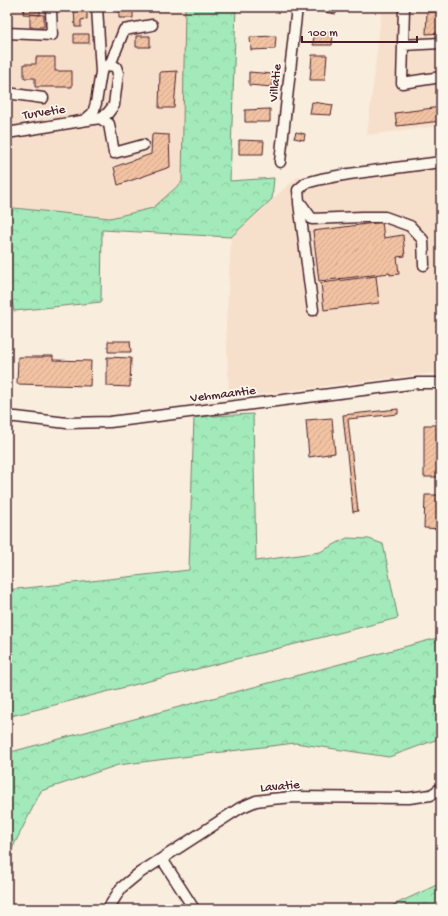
<svg xmlns="http://www.w3.org/2000/svg" width="448" height="916" font-family="'Gochi Hand',sans-serif">
<style>
.built{fill:#f7e0cb}
.forest{fill:url(#forest-crowns);stroke:#768472}
.building{fill:url(#building-hatch);stroke:#4a1f2b}
.lines{fill:none;stroke-linecap:round;stroke-linejoin:round}
.minor-casing{stroke:#4a1f2b;stroke-width:13}
.minor{stroke:#fbf7ec;stroke-width:10}
.labels{text-anchor:middle;dominant-baseline:central;stroke-width:3.5;stroke-linejoin:round;paint-order:stroke}
.street-label{font-size:13px;fill:#4a1f2b;stroke:#fbf7ec}
</style>
<defs>
<pattern id="forest-crowns" width="20" height="18" patternUnits="userSpaceOnUse"><rect width="20" height="18" fill="#a2eab9"/><path d="M2 6a3 3 0 1 1 6 0M12 15a3 3 0 1 1 6 0" fill="none" stroke="#8dc89f"/></pattern>
<pattern id="building-hatch" width="6" height="6" patternUnits="userSpaceOnUse"><rect width="6" height="6" fill="#f2c3a2"/><path d="M-1 1l2-2M0 6l6-6M5 7l2-2" fill="none" stroke="#d1a78c"/></pattern>
</defs>
<rect width="100%" height="100%" fill="#f9eddd"/>
<filter id="ink" filterUnits="userSpaceOnUse"><feTurbulence type="fractalNoise" baseFrequency=".025" numOctaves="2"/><feDisplacementMap in="SourceGraphic" scale="8" xChannelSelector="R" yChannelSelector="G"/><feConvolveMatrix kernelMatrix="1 2 1 2 8 2 1 2 1" color-interpolation-filters="sRGB"/></filter>
<g filter="url(#ink)">
<path class="built" d="M7,7H188L182,182L153,208L110,218L14,208L7,210Z
M382,7H441V126L367,135Z
M441,155V372L229,398L226,325L231,237L297,177Z"/>
<path class="forest" d="M185,7H236L230,181L274,178L272,199L231,237L102,230L101,302L14,311L7,279V210L14,208L110,218L153,208L182,182Z
M253,414L256,561L320,552L347,538L369,539L383,544L398,618L7,717V590L73,583L189,570L194,417Z
M441,637V738L389,757L295,743L118,765L41,791L7,859V753Z
M441,883V909H385Z"/>
<path class="building" d="M24,7H45V8H40V15L23,14Z
M74,7H87V19L81,20V27H75Z
M119,7H143V11H133V18H119Z
M318,7H337L336,14L317,11Z
M427,12H441V33L426,34Z
M30,14L44,15V27H30Z
M314,32L333,33L332,45H313Z
M74,34H89V43H74Z
M136,36H150V47H136Z
M276,36L275,49L251,50L250,37Z
M312,55H327L325,80H310Z
M36,57H55V71H72V87H35V78H24V64H36Z
M177,71L174,108H159L160,72Z
M249,72L273,74L272,87L249,85Z
M312,102L333,105L331,115L310,114Z
M441,107V121L397,126L395,113Z
M270,109V122H245V110Z
M296,132L305,134L304,140L294,138Z
M152,134L169,135L170,167L118,185L114,167L151,154Z
M239,140L264,141L263,154H239Z
M382,222L384,238L403,235L405,256L397,257L399,274L390,275V273L319,281L313,231Z
M376,276L379,303L324,310L321,283Z
M108,341H130L131,352H108Z
M43,356H53V360L91,361L90,386L17,384L18,357H43Z
M107,357L131,358L130,387L107,386Z
M398,409V414L348,419L358,511L353,512L343,415Z
M332,418L335,453L309,457L306,420Z
M424,425H441V477H424Z
M425,495H441V529L424,528Z"/>
<g class="lines">
<defs>
<path id="minor" d="M97,7L101,72
M404,7L402,83L441,77
M7,33L52,35L51,11
M403,45L441,43
M110,65L124,30L152,25
M7,93L43,98
M100,118L109,124L114,153L143,145
M7,133L100,118L108,113L114,105L118,73L116,67L110,65L105,67L101,72L96,103L93,113L85,120
M280,162L297,7
M299,203L313,310
M424,265L423,240L410,226L385,217H362L312,219L299,201L298,190L306,183L321,179L349,174L441,162
M7,417H16L67,423L110,422L418,383H441
M162,859L194,909
M108,909L121,888L138,874L240,808L256,801L271,799L294,797L409,798L431,795L441,788"/>
</defs>
<use href="#minor" class="minor-casing"/>
<use href="#minor" class="minor"/>
</g>
</g>
<g class="labels">
<g class="street-label">
<text transform="translate(276 83) rotate(-84)">Villatie</text>
<text transform="translate(44 113) rotate(-9)">Turvetie</text>
<text transform="translate(223 395) rotate(-7)">Vehmaantie</text>
<text transform="translate(280 787) rotate(-5)">Lavatie</text>
</g>
</g>
<rect width="448" height="916" fill="none" stroke="#fbf7ec" stroke-width="24"/>
<rect x="12" y="12" width="424" height="892" fill="none" stroke="#4a1f2b" stroke-width="1.5" filter="url(#ink)"/>
<path d="M302 36v6h115v-6" fill="none" stroke="#4a1f2b" stroke-width="2"/>
<text x="308" y="36" font-size="12" fill="#4a1f2b" stroke="#fbf7ec" stroke-width="3" paint-order="stroke">100 m</text>
</svg>
